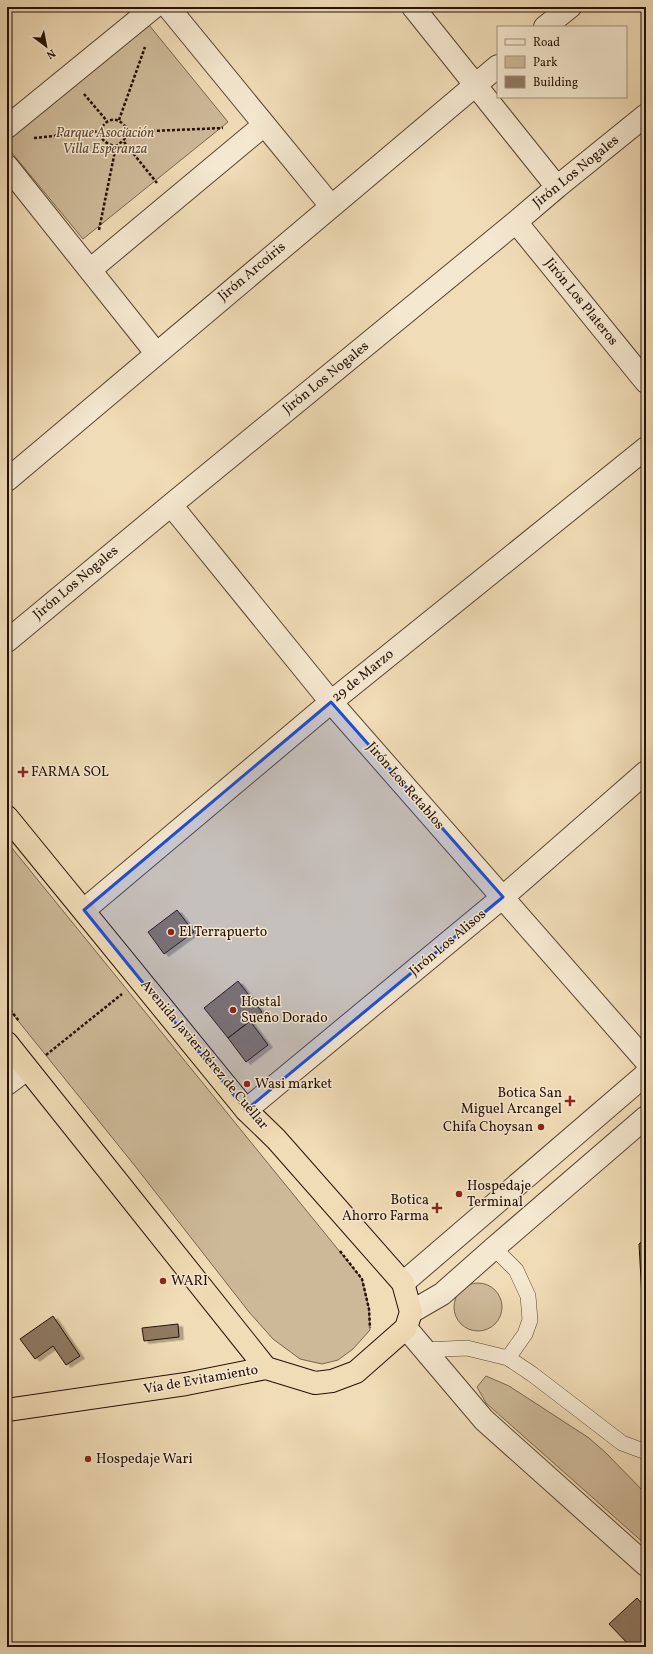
<svg xmlns="http://www.w3.org/2000/svg" width="653" height="1654" font-family="Vollkorn,serif">
<style>
.green{fill:#cdb998;stroke:#79644f}
.building{fill:#8f7a62;stroke:#251006;filter:url(#shadow)}
.lines{fill:none;stroke-linecap:round;stroke-linejoin:round}
.service-casing{stroke:#584332;stroke-width:16}
.minor-casing{stroke:#584332;stroke-width:24}
.tertiary-casing{stroke:#584332;stroke-width:24}
.trunk-casing{stroke:#251006;stroke-width:24}
.path{stroke:#251006;stroke-width:2.5;stroke-dasharray:3 2;stroke-linecap:butt}
.service{stroke:#f5e8d0;stroke-width:15}
.minor{stroke:#f5e8d0;stroke-width:22}
.tertiary{stroke:#f5e8d0;stroke-width:22}
.trunk{stroke:#f0dcb6;stroke-width:22}
.marked{fill:#1d4ed8;fill-opacity:0.2;stroke:#1d4ed8;stroke-width:3;stroke-linejoin:round}
.poi-dot{fill:#8f2418;stroke:#f5e8d0;stroke-width:1.5}
.labels{text-anchor:middle;dominant-baseline:central;stroke-width:3;stroke-linejoin:round;paint-order:stroke}
.park-label{font-size:14px;font-style:italic;fill:#604b39;stroke:#f5e8d0}
.street-label{font-size:14px;fill:#251006;stroke:#f5e8d0}
.poi-label{font-size:14px;fill:#251006;stroke:#f5e8d0;text-anchor:start}
</style>
<defs>
<filter id="shadow"><feDropShadow dx="4.5" dy="2.5" stdDeviation="0" flood-color="#0004"/></filter>
</defs>
<rect width="100%" height="100%" fill="#f0dcb6"/>
<filter id="stains"><feTurbulence type="fractalNoise" baseFrequency=".005" numOctaves="4"/><feColorMatrix values="0 0 0 0 .2 0 0 0 0 .09 0 0 0 0 .02 0 0 0 .5 -.17"/></filter>
<radialGradient id="worn" r=".72"><stop offset=".6" stop-color="#630" stop-opacity="0"/><stop offset="1" stop-color="#630" stop-opacity=".3"/></radialGradient>
<path class="green" d="M149,25L228,122L83,239L7,147V141Z
M7,842L362,1279L369,1309L370,1330L353,1349L338,1360L322,1364L300,1359L273,1339L249,1312L135,1166L7,1007Z
M454 1307a24 24 0 1 1 48 0a24 24 0 1 1-48 0Z
M486,1376L509,1386L589,1438L606,1453L646,1494V1545L486,1403L477,1387Z"/>
<path class="building" d="M177,910L194,932L164,954L148,932Z
M238,981L262,1012L228,1038L204,1008Z
M250,1021L268,1045L246,1062L228,1038Z
M646,1238V1368L639,1244Z
M53,1316L80,1356L66,1365L53,1346L35,1359L20,1339Z
M178,1324L179,1337L144,1341L142,1328Z
M637,1598L646,1608V1633L641,1637L644,1640L637,1647H631L609,1624Z"/>
<g class="lines">
<defs>
<path id="service" d="M494,1248L516,1270L528,1296L530,1320L525,1334L508,1358
M424,1350L467,1348L508,1358L532,1374L622,1443L646,1452"/>
<path id="minor" d="M168,7L331,206
M413,7L557,187
M545,27L570,7
M7,127L154,7
M7,166L156,353
M516,222L646,382
M90,270L264,125
M7,480L498,66
M171,505L331,702L646,1061
M7,641L171,505L516,222L557,187L646,115
M84,910L331,702L646,448
M7,1084L27,1069
M246,1110L503,897L646,772
M403,1283L646,1074
M411,1312L442,1294L494,1248L646,1117"/>
<path id="tertiary" d="M406,1328L484,1420L646,1565"/>
<path id="trunk" d="M7,817L246,1110L276,1139L403,1283L411,1312L406,1328L356,1372L332,1381L315,1383L266,1368L186,1384L7,1410
M7,1043L266,1368"/>
</defs>
<use href="#service" class="service-casing"/>
<use href="#minor" class="minor-casing"/>
<use href="#tertiary" class="tertiary-casing"/>
<use href="#trunk" class="trunk-casing"/>
<path class="path" d="M84,94L107,121
M119,120L145,47
M127,132L223,128
M34,138L101,131
M124,142L157,183
M99,230L116,146C124,141 133,132 123,124C106,108 87,142 116,146
M7,1006L19,1021
M46,1055L122,994
M340,1251L362,1279L369,1309L370,1328"/>
<use href="#service" class="service"/>
<use href="#minor" class="minor"/>
<use href="#tertiary" class="tertiary"/>
<use href="#trunk" class="trunk"/>
</g>
<path class="marked" d="M331,702L503,897L246,1110L84,910Z"/>
<g class="poi-dot">
<path d="M21 766h4v4h4v4h-4v4h-4v-4h-4v-4h4z"/>
<circle cx="171" cy="932" r="4"/>
<circle cx="233" cy="1010" r="4"/>
<circle cx="247" cy="1084" r="4"/>
<path d="M568 1095h4v4h4v4h-4v4h-4v-4h-4v-4h4z"/>
<circle cx="541" cy="1127" r="4"/>
<circle cx="459" cy="1194" r="4"/>
<path d="M435 1202h4v4h4v4h-4v4h-4v-4h-4v-4h4z"/>
<circle cx="163" cy="1281" r="4"/>
<circle cx="88" cy="1459" r="4"/>
</g>
<g class="labels">
<g class="park-label">
<text x="105" y="133">Parque Asociación<tspan x="105" dy="16">Villa Esperanza</tspan></text>
</g>
<g class="street-label">
<text transform="translate(576 172) rotate(-39)">Jirón Los Nogales</text>
<text transform="translate(252 272) rotate(-40)">Jirón Arcoíris</text>
<text transform="translate(581 302) rotate(51)">Jirón Los Plateros</text>
<text transform="translate(326 378) rotate(-39)">Jirón Los Nogales</text>
<text transform="translate(76 583) rotate(-40)">Jirón Los Nogales</text>
<text transform="translate(363 676) rotate(-39)">29 de Marzo</text>
<text transform="translate(405 786) rotate(49)">Jirón Los Retablos</text>
<text transform="translate(448 943) rotate(-40)">Jirón Los Alisos</text>
<text transform="translate(204 1055) rotate(50)">Avenida Javier Pérez de Cuéllar</text>
<text transform="translate(201 1380) rotate(-10)">Vía de Evitamiento</text>
</g>
<g class="poi-label">
<text x="31" y="772">FARMA SOL</text>
<text x="179" y="932">El Terrapuerto</text>
<text x="241" y="1002">Hostal<tspan x="241" dy="16">Sueño Dorado</tspan></text>
<text x="255" y="1084">Wasi market</text>
<text x="562" y="1093" text-anchor="end">Botica San<tspan x="562" dy="16">Miguel Arcangel</tspan></text>
<text x="533" y="1127" text-anchor="end">Chifa Choysan</text>
<text x="467" y="1186">Hospedaje<tspan x="467" dy="16">Terminal</tspan></text>
<text x="429" y="1200" text-anchor="end">Botica<tspan x="429" dy="16">Ahorro Farma</tspan></text>
<text x="171" y="1281">WARI</text>
<text x="96" y="1459">Hospedaje Wari</text>
</g>
</g>
<rect width="653" height="1654" fill="none" stroke="#f0dcb6" stroke-width="24"/>
<rect x="8" y="8" width="637" height="1638" fill="none" stroke="#251006" stroke-width="2"/>
<rect x="12" y="12" width="629" height="1630" fill="none" stroke="#251006"/>
<rect x="497" y="26" width="130" height="72" fill="#f5e8d0" stroke="#a2927f"/>
<rect x="505" y="39" width="20" height="6" fill="#f5e8d0" stroke="#a2927f"/>
<text x="533" y="46" font-size="12" fill="#251006">Road</text>
<rect x="505" y="56" width="20" height="12" fill="#cdb998" stroke="#a2927f"/>
<text x="533" y="66" font-size="12" fill="#251006">Park</text>
<rect x="505" y="76" width="20" height="12" fill="#8f7a62" stroke="#a2927f"/>
<text x="533" y="86" font-size="12" fill="#251006">Building</text>
<g transform="translate(46 46) rotate(148)" stroke="#f5e8d0" stroke-width="3" paint-order="stroke">
<path d="M0-3L7 15L0 10L-7 15Z" fill="#251006"/>
<text y="-6" font-size="11" font-weight="bold" text-anchor="middle" fill="#251006">N</text>
</g>
<rect width="100%" height="100%" filter="url(#stains)"/>
<rect width="100%" height="100%" fill="url(#worn)"/>
</svg>
